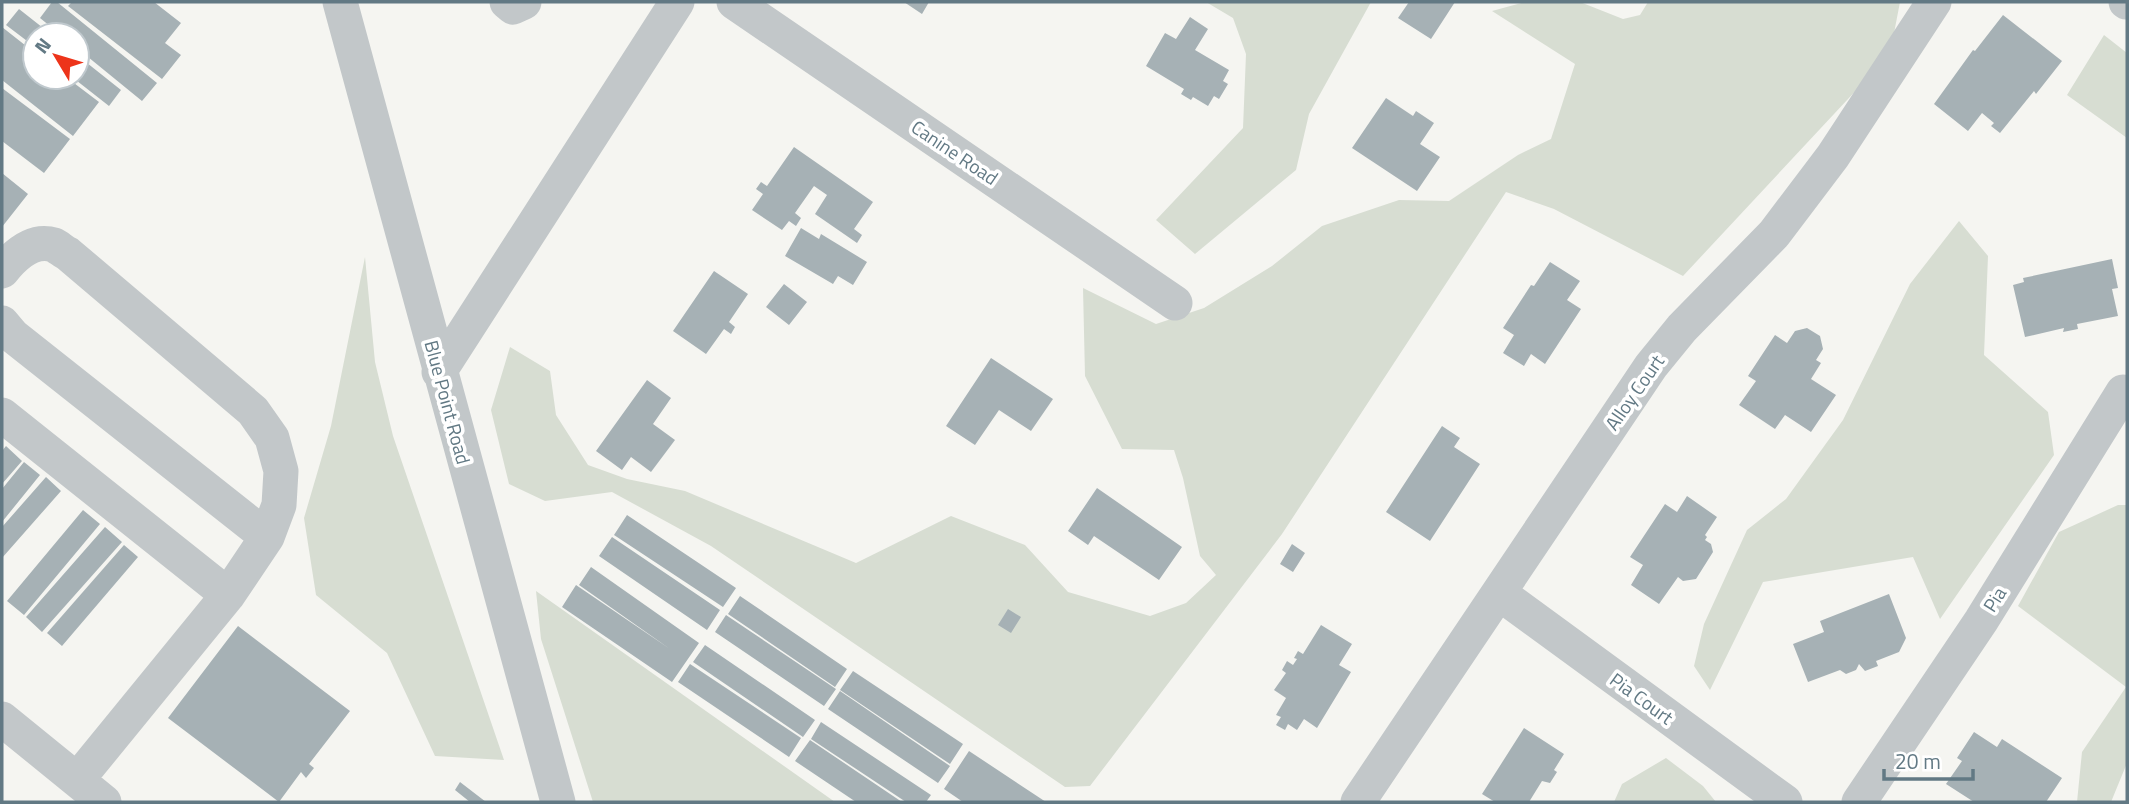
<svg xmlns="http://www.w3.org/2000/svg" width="2129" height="804" font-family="'Titillium Web',sans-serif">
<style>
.green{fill:#d7ddd2}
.building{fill:#a6b1b5}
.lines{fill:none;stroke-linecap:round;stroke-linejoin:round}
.minor{stroke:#c2c7c9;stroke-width:35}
.labels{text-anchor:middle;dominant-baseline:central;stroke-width:7;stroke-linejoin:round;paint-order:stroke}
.street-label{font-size:19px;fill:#627984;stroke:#fff}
</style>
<rect width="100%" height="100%" fill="#f5f5f1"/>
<path class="green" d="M1206,2H1371L1309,114L1296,170L1195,254L1156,220L1243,128L1246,54L1233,18Z
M1525,2H1580L1623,19L1640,15L1648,2H1900L1890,54L1683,276L1554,209L1506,192L1282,534L1090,786L1065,787L711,546L612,492L545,501L509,484L491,410L510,347L550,371L556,415L588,465L627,479L685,491L856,563L951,516L1025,545L1068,592L1150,616L1186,603L1216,575L1200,556L1183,478L1174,450L1122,449L1085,376L1083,288L1156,324L1204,308L1272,266L1322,226L1399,200L1449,201L1518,155L1551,139L1575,64L1492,11Z
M2104,35L2127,53V138L2067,95Z
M1959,221L1988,256L1984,355L2048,412L2054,455L1940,619L1913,557L1763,582L1710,690L1694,666L1704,624L1747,530L1786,499L1843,420L1910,284Z
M365,257L375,362L393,436L504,760L435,756L387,653L316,595L304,518L331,426Z
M2118,505H2127V763L2111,802H2077L2082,752L2126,687L2018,606L2059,532Z
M536,591L835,802H593L541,639Z
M1666,758L1703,786L1716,802H1614L1622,784Z"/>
<path class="building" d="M52,2H57L157,83L142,101L77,48V35H61L40,18Z
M72,2H154L181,23L165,43L181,55L162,79L68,6Z
M904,2H929L922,14Z
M1409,2H1455L1431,39L1398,18Z
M19,9L52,35H35V47L6,25Z
M2003,15L2062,61L2036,94L2034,91L2000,133L1991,126L1994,123L1982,113L1968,131L1934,104L1973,50L1975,51Z
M1190,17L1208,29L1195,50L1229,70L1223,81L1228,84L1219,99L1214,96L1208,106L1193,97L1191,100L1181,94L1184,89L1146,66L1165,33L1176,39Z
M2,27L35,53V77H66L99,102L73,136L2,80Z
M77,55L121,90L109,106L72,77H77Z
M2,88L70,139L44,173L2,141Z
M1386,98L1413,116L1416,111L1434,123L1420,144L1440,157L1417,191L1352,148Z
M794,147L873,202L854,229L862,235L857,243L815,214L827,195L814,186L795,213L801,218L796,226L789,221L782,230L752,210L763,194L756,189L761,182L767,186Z
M2,173L28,194L2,227Z
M801,228L819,239L821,234L867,262L853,285L838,276L833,284L785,256Z
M2112,259L2118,288L2112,289L2118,316L2077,324L2078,329L2063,332L2064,328L2025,337L2013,285L2024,282L2023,278Z
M1550,262L1580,281L1567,300L1581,309L1545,364L1531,354L1524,366L1503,353L1514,335L1503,328L1531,285L1534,286Z
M714,271L748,294L729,322L735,327L731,334L724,329L706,354L673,331Z
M784,284L807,302L789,325L766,307Z
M1807,328L1820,336L1823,349L1816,360L1821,363L1811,379L1836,395L1811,432L1785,415L1775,429L1739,405L1756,381L1748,376L1775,335L1787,343L1795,331Z
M991,358L1053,399L1031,431L999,410L975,445L946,426Z
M647,380L671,398L653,424L675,440L651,472L631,457L622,470L596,451Z
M1442,426L1460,438L1454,447L1480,464L1430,541L1386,512Z
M6,446L22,461L2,484V451Z
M24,462L40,475L2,522V489Z
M46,477L61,491L2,558V527Z
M1097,488L1182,547L1159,580L1094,536L1088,545L1068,531Z
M1687,496L1717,517L1705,535L1707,537L1705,540L1711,544L1713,552L1696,579L1683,581L1678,577L1659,604L1631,585L1643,565L1630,557L1665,504L1677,512Z
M83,510L100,524L24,615L7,601Z
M627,515L736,588L723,607L614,535Z
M105,527L122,542L42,632L26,617Z
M612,537L720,610L707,630L599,556Z
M1292,544L1305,553L1293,572L1280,564Z
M124,545L138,557L62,646L47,633Z
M591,567L699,643L672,682L562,607L576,585L670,649L579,585Z
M1889,594L1906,638L1899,652L1876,661L1878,666L1865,671L1859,664L1856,670L1846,674L1840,670L1808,682L1793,644L1824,632L1820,621Z
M740,596L847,669L835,687L728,614Z
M1008,609L1021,617L1011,633L998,625Z
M726,615L836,689L824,706L715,632Z
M1321,625L1352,644L1339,665L1351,672L1317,728L1304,719L1297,730L1288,724L1285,730L1276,725L1281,717L1276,715L1286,698L1274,690L1286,673L1282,670L1287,661L1293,665L1297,659L1294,658L1298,651L1303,654Z
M238,626L350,711L309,764L314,768L306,778L301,772L279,802L168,718Z
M705,645L815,720L803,737L693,662Z
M690,664L801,738L789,757L678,682Z
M853,671L963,744L950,764L840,690Z
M840,691L950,766L938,783L828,709Z
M821,722L931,795L926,802H906L811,739Z
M1524,728L1564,754L1554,770L1557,772L1550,783L1542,781L1529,802H1495L1482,794Z
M1974,732L1997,747L2002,739L2062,778L2046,802H1974L1946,784L1962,761L1957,758Z
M810,740L902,802H856L795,761Z
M969,751L1046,802H963L944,789Z
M460,782L486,802H470L455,790Z"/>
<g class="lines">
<path class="minor" d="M340,2L558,802
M507,2L513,7L524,2
M734,2L1175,303
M2126,2H2127
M2,271C14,256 32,238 54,245C58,247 64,252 68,254L253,411L272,438L281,471L279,505L267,537L228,595L77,780
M2,323L13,336L267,537
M439,372L677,2
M2,415L228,595
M1499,593L1785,802
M2,719L104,802
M1358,802L1651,366L1682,328L1774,234L1833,156L1934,2
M1859,802L1981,621L2123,392"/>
</g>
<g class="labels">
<g class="street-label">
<text transform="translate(955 152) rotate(34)">Canine Road</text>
<text transform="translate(1634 392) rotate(-55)">Alloy Court</text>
<text transform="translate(448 402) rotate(75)">Blue Point Road</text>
<text transform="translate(1994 599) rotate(-58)">Pia</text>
<text transform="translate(1642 698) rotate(36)">Pia Court</text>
</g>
</g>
<rect width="2129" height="804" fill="none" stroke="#627984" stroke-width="7"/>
<g transform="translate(56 56) rotate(308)"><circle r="33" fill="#ffffff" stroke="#c0c9ce" stroke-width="2"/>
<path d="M0-5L12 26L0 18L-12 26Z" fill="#ed341a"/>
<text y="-10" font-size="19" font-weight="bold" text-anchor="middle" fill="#627984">N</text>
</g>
<path d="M1884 769v10h89v-10" fill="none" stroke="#627984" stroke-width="3.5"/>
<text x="1895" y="769" font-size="21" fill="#627984" stroke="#ffffff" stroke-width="5" paint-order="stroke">20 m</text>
</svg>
